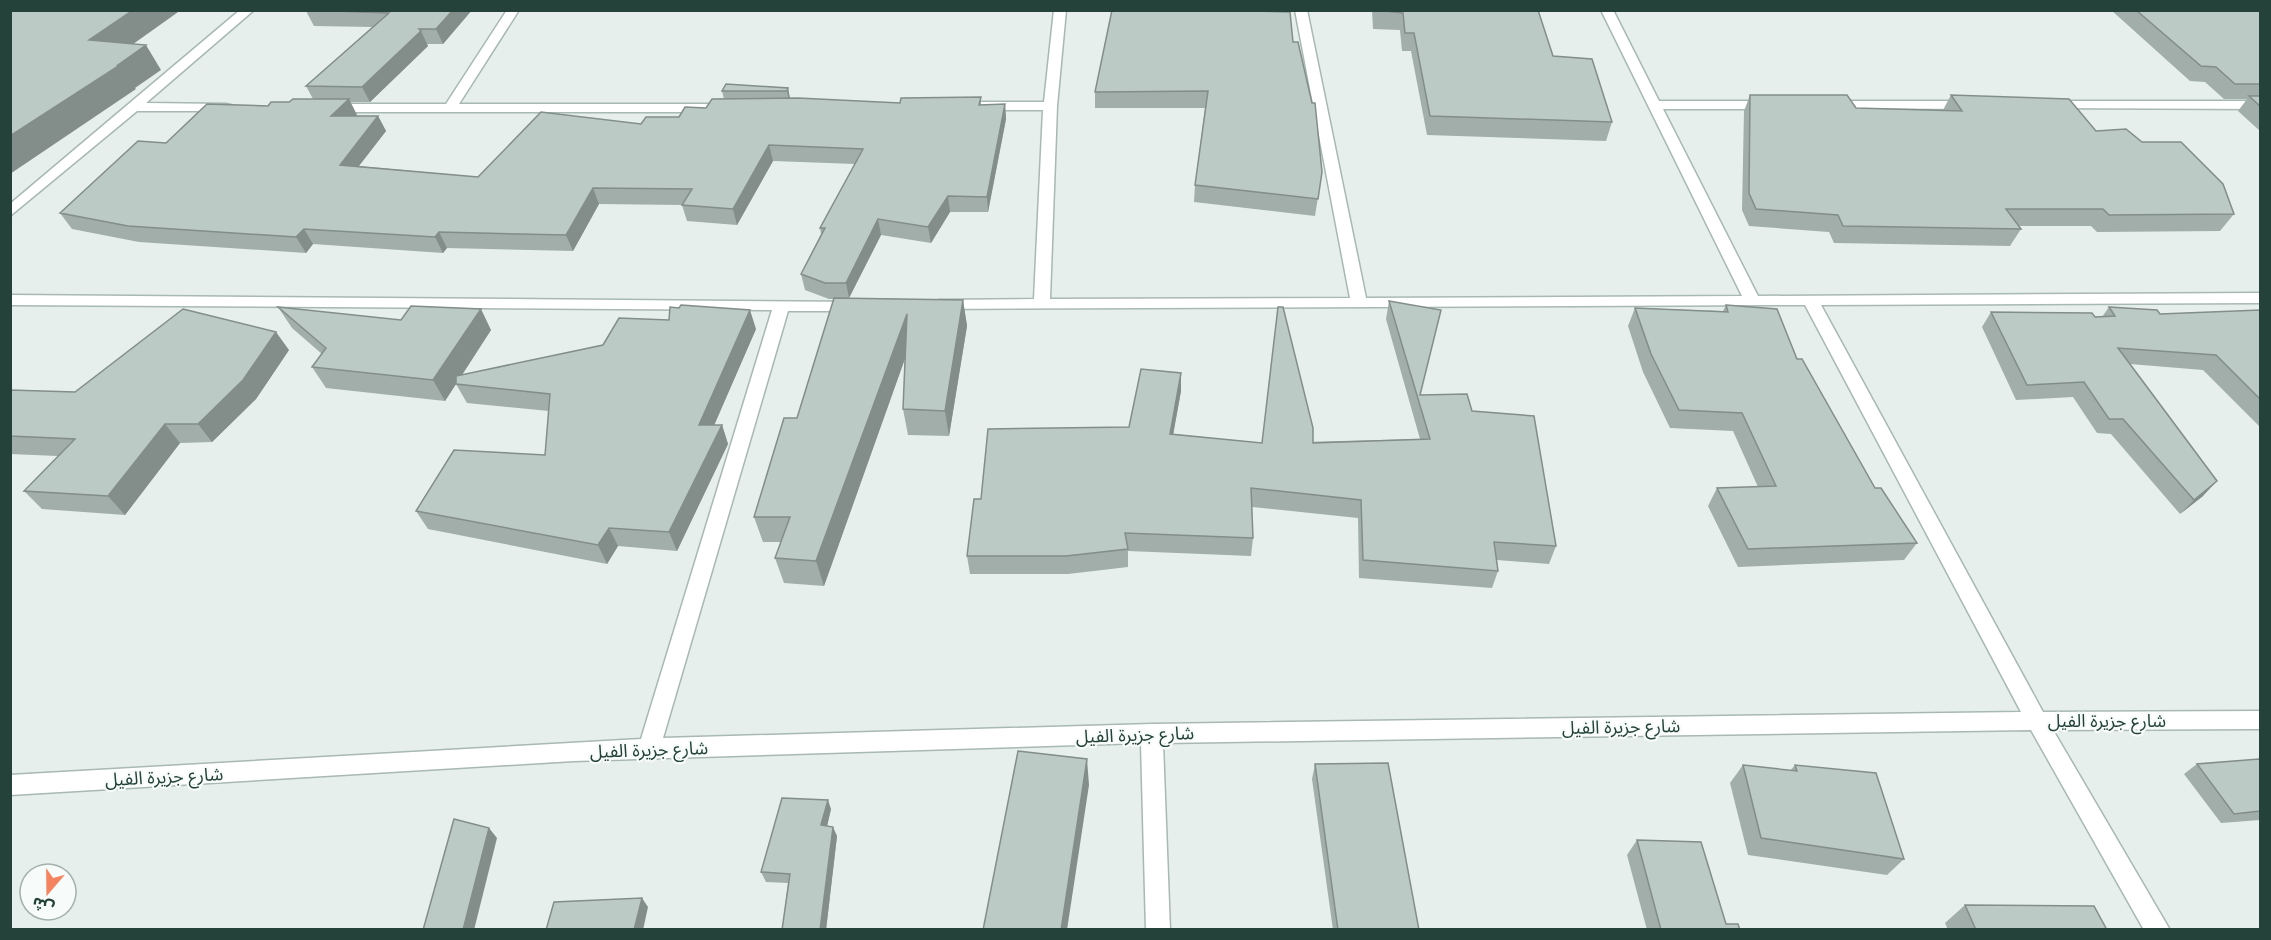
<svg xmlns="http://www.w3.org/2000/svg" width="2271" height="940" font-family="'Noto Sans','Noto Sans Arabic',sans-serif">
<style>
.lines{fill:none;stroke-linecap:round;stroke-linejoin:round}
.minor-casing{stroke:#a8b8b2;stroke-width:3}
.minor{fill:#fff;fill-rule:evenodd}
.wall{fill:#a1aea9}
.shaded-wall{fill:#838d89}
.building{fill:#bbcac4;stroke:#838d89;stroke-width:1.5}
.labels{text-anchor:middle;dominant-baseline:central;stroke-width:4.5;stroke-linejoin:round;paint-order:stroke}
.near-street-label{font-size:18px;fill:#24423a;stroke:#f7fbf9}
</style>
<rect width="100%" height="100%" fill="#e6efeb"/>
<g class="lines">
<defs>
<path id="minor" d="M240,10H254L146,103L226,104L231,105V111H137L10,216V204Z
M507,10H519L459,104H709L716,108L709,112H329L322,108L329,104H446Z
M1054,10H1066L1057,106L1050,299L1350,298L1295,10H1307L1366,298L1742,296L1601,10H1613L1659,101H1771L1778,105L1771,109H1663L1758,296L2260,293V303L1821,305L2043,712L2260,711V729L2053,730L2170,930H2144L2031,730L1163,743L1170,930H1146L1141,743L574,761L10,795V775L641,739L772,310L10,305V295L861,302L863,306L855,311H788L663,738L1152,724L2021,712L1805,305L933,309L931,305L939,300L1034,299L1043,110H980L973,106L980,102H1044Z
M1829,101H1969L1976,105L1969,109L1824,108V102Z
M2051,101H2260V109L2046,108V102Z"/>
</defs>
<use href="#minor" class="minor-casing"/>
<use href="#minor" class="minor"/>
</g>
<path class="wall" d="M472,10L443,44H427L428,46L370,102H350L357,115L355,116H378L386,131L359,166L478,177L641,124L679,117L706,108L724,99L722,91L788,88L790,98L900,103L981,97V105L1005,104L1006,119L988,212H950L931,243L881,235L849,298L963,300L967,326L949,436L908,435L903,409L905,358L824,586L784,583L775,558L781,542H763L754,517L797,418L834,299H829L805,290L801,274L821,234L820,228L855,164L773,161L737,225L687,221L682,205L599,204L573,251L447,248L443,253L313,244L306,253L139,242L72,229L60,213L166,143L268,106L313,99L306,86L372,27L314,26L306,11Z
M1372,10H1538L1553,56L1612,122L1606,141L1427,135L1411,51H1402L1400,30L1373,29Z
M2111,10H2260V131L2238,111L2247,99H2224L2205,82L2190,81Z
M1293,42L1322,172L1315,216L1194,202L1195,185L1205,108H1095V92Z
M1750,95L1856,108L1943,110L1951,95L2096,131L2234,214L2220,231L2097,232L2091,226H2019L2021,229L2010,246L1834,243L1829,232L1749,226L1742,210L1744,111Z
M1389,301L1420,395L1472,411L1556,546L1549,564L1497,560L1498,571L1492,588L1359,578L1358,518L1252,507L1253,538L1251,556L1128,551V567L1068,574H970L967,556L981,499L1129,427L1181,373V391L1173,434L1262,443L1420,439L1386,319Z
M1726,305L1797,359L1875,488L1917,543L1904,560L1738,567L1708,506L1717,488L1758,487L1733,431L1670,428L1643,372L1628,326L1635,308L1723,311Z
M278,307L491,330L462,375L756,329L714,425H722L728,444L677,551L618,546L607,564L428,529L416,511L545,455L549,411L467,403L456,384L445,401L326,388L312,367L322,354L292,328Z
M2109,307L2160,314L2260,310V427L2203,370L2130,364L2203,496L2180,514L2111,434L2097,433L2073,397L2016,400L1982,327L1991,312L2102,317Z
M289,350L256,399L212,442L180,443L125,515L42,509L24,491L58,456L10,454V390L75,392Z
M2260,761V820L2221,823L2184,774L2197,764Z
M1315,764L1419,930H1333L1312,779Z
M1743,765L1790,771L1795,765L1904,859L1887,875L1748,855L1730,783Z
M831,809L827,826L837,836L826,930H782L788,883L766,882L761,872Z
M1637,840L1726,924L1740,930H1647L1627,855Z
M1965,905L2107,930H1948L1945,923Z"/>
<path class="shaded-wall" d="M133,10H181L105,64L89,40Z
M453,10H472L443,44L436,29Z
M421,31L428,46L370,102L362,87Z
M146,45L161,70L135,88L136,89L10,174V136Z
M788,88L790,99L789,101L787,91Z
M349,99L357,115L339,131L331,116Z
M1005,104L1006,119L988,212L987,197Z
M378,116L386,131L348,180L340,165Z
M769,145L773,161L737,225L733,209Z
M593,188L599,204L573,251L566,235Z
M948,196L950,212L931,243L928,227Z
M878,219L881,235L849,298L846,283Z
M304,229L313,244L306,253L296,237Z
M439,232L447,248L443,253L435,237Z
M963,300L967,326L949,436L945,411Z
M481,309L491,330L445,401L433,380Z
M750,310L756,329L706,444L699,425Z
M907,314L912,339L824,586L816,561Z
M276,332L289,350L256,399L212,442L198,424Z
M1181,373V391L1170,452V434Z
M165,424L180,443L125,515L108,496Z
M722,425L728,444L677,551L669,532Z
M2217,481L2203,496L2180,514L2194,500Z
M609,528L618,546L607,564L598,545Z
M1087,759L1089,785L1067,930H1061Z
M828,800L831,809L825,835L821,825Z
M833,827L837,836L826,930H820Z
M489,828L497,838L474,930H463Z
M642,898L648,907L643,930H634Z"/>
<path class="building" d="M10,10H133L89,40L146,45L118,65H120L10,136Z
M307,10H453L436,29H419L421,31L362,87L306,86L389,13Z
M1112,10H1208L1290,12L1293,42H1298L1312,103H1315L1322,172L1318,199L1195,185L1208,91L1095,92Z
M1376,10H1538L1553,56L1592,59L1612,122L1430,116L1414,33H1405L1403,13Z
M2136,10H2260V84H2235L2216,67L2201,66Z
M726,84L788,88L787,91H722Z
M1750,95H1847L1856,108L1962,111L1951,95L2069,99L2096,131L2126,129L2142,142H2181L2223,184L2234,214L2109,215L2103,209H2006L2021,229L1843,226L1838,215L1756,209L1749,193Z
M2249,96H2260V106Z
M981,97L979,105L1005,104L987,197L948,196L928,227L878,219L846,283H825L801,274L825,228H820L863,149L769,145L733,209L682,205L692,189L593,188L566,235L439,232L435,237L304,229L296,237L128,226L60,213L138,141L166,143L207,104L268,106L271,102H289L293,99H349L331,116H378L340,165L478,177L541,112L641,124L646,117H679L685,107L706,108L712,99L798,98L900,103L901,98Z
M834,298L963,300L945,411L903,409L907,314L816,561L775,558L790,517H754L784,418H797Z
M1389,301L1441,310L1420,395L1467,394L1472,411L1534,416L1556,546L1494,542L1498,571L1363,560L1361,500L1251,488L1253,538L1125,533L1128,549L1066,556H967L974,499H981L988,429L1129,427L1141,369L1181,373L1170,434L1262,443L1278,307H1283L1313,428V443L1430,439Z
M681,305L750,310L699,425H722L669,532L609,528L598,545L416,511L454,450L545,455L550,394L456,384V376L603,345L619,318L669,320L670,307L679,308Z
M1726,305L1777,309L1797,359H1802L1875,488H1881L1917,543L1748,549L1717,488L1776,486L1742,413L1679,410L1651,354L1635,308L1728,312Z
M411,306L481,309L433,380L312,367L326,348L278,307L401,320Z
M2109,307L2157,310L2160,314L2260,310V399L2216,355L2118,348L2217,481L2194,500L2123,419H2109L2084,382L2027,385L1991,312L2092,313L2095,317L2115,316Z
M183,309L276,332L243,380L198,424H165L108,496L24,491L75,439L10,436V390L75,392Z
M1018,751L1087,759L1061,930H983Z
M2259,759L2260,761V811L2234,814L2197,764Z
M1388,763L1419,930H1338L1315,764Z
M1743,765L1797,771L1795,765L1876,773L1904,859L1761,838Z
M782,798L828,800L821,825L833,827L820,930H782L790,874L761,872Z
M454,819L489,828L463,930H423Z
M1637,840L1701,842L1726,924H1738L1740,930H1661Z
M642,898L634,930H546L554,902Z
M1965,905L2094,906L2107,930H1976Z"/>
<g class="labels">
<g class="near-street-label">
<text x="2107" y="720">شارع جزيرة الفيل</text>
<text transform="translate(1621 726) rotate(-1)">شارع جزيرة الفيل</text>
<text transform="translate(1135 734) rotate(-2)">شارع جزيرة الفيل</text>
<text transform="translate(649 749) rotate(-2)">شارع جزيرة الفيل</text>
<text transform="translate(164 776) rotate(-3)">شارع جزيرة الفيل</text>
</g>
</g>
<rect width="2271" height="940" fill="none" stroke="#24423a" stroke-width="24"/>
<g transform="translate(48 892) rotate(200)"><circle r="28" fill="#f7fbf9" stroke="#a3b1ad" stroke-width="1.5"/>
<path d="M0-4.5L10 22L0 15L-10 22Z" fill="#f4845f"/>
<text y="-9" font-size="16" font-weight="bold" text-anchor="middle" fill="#24423a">ش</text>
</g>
</svg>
